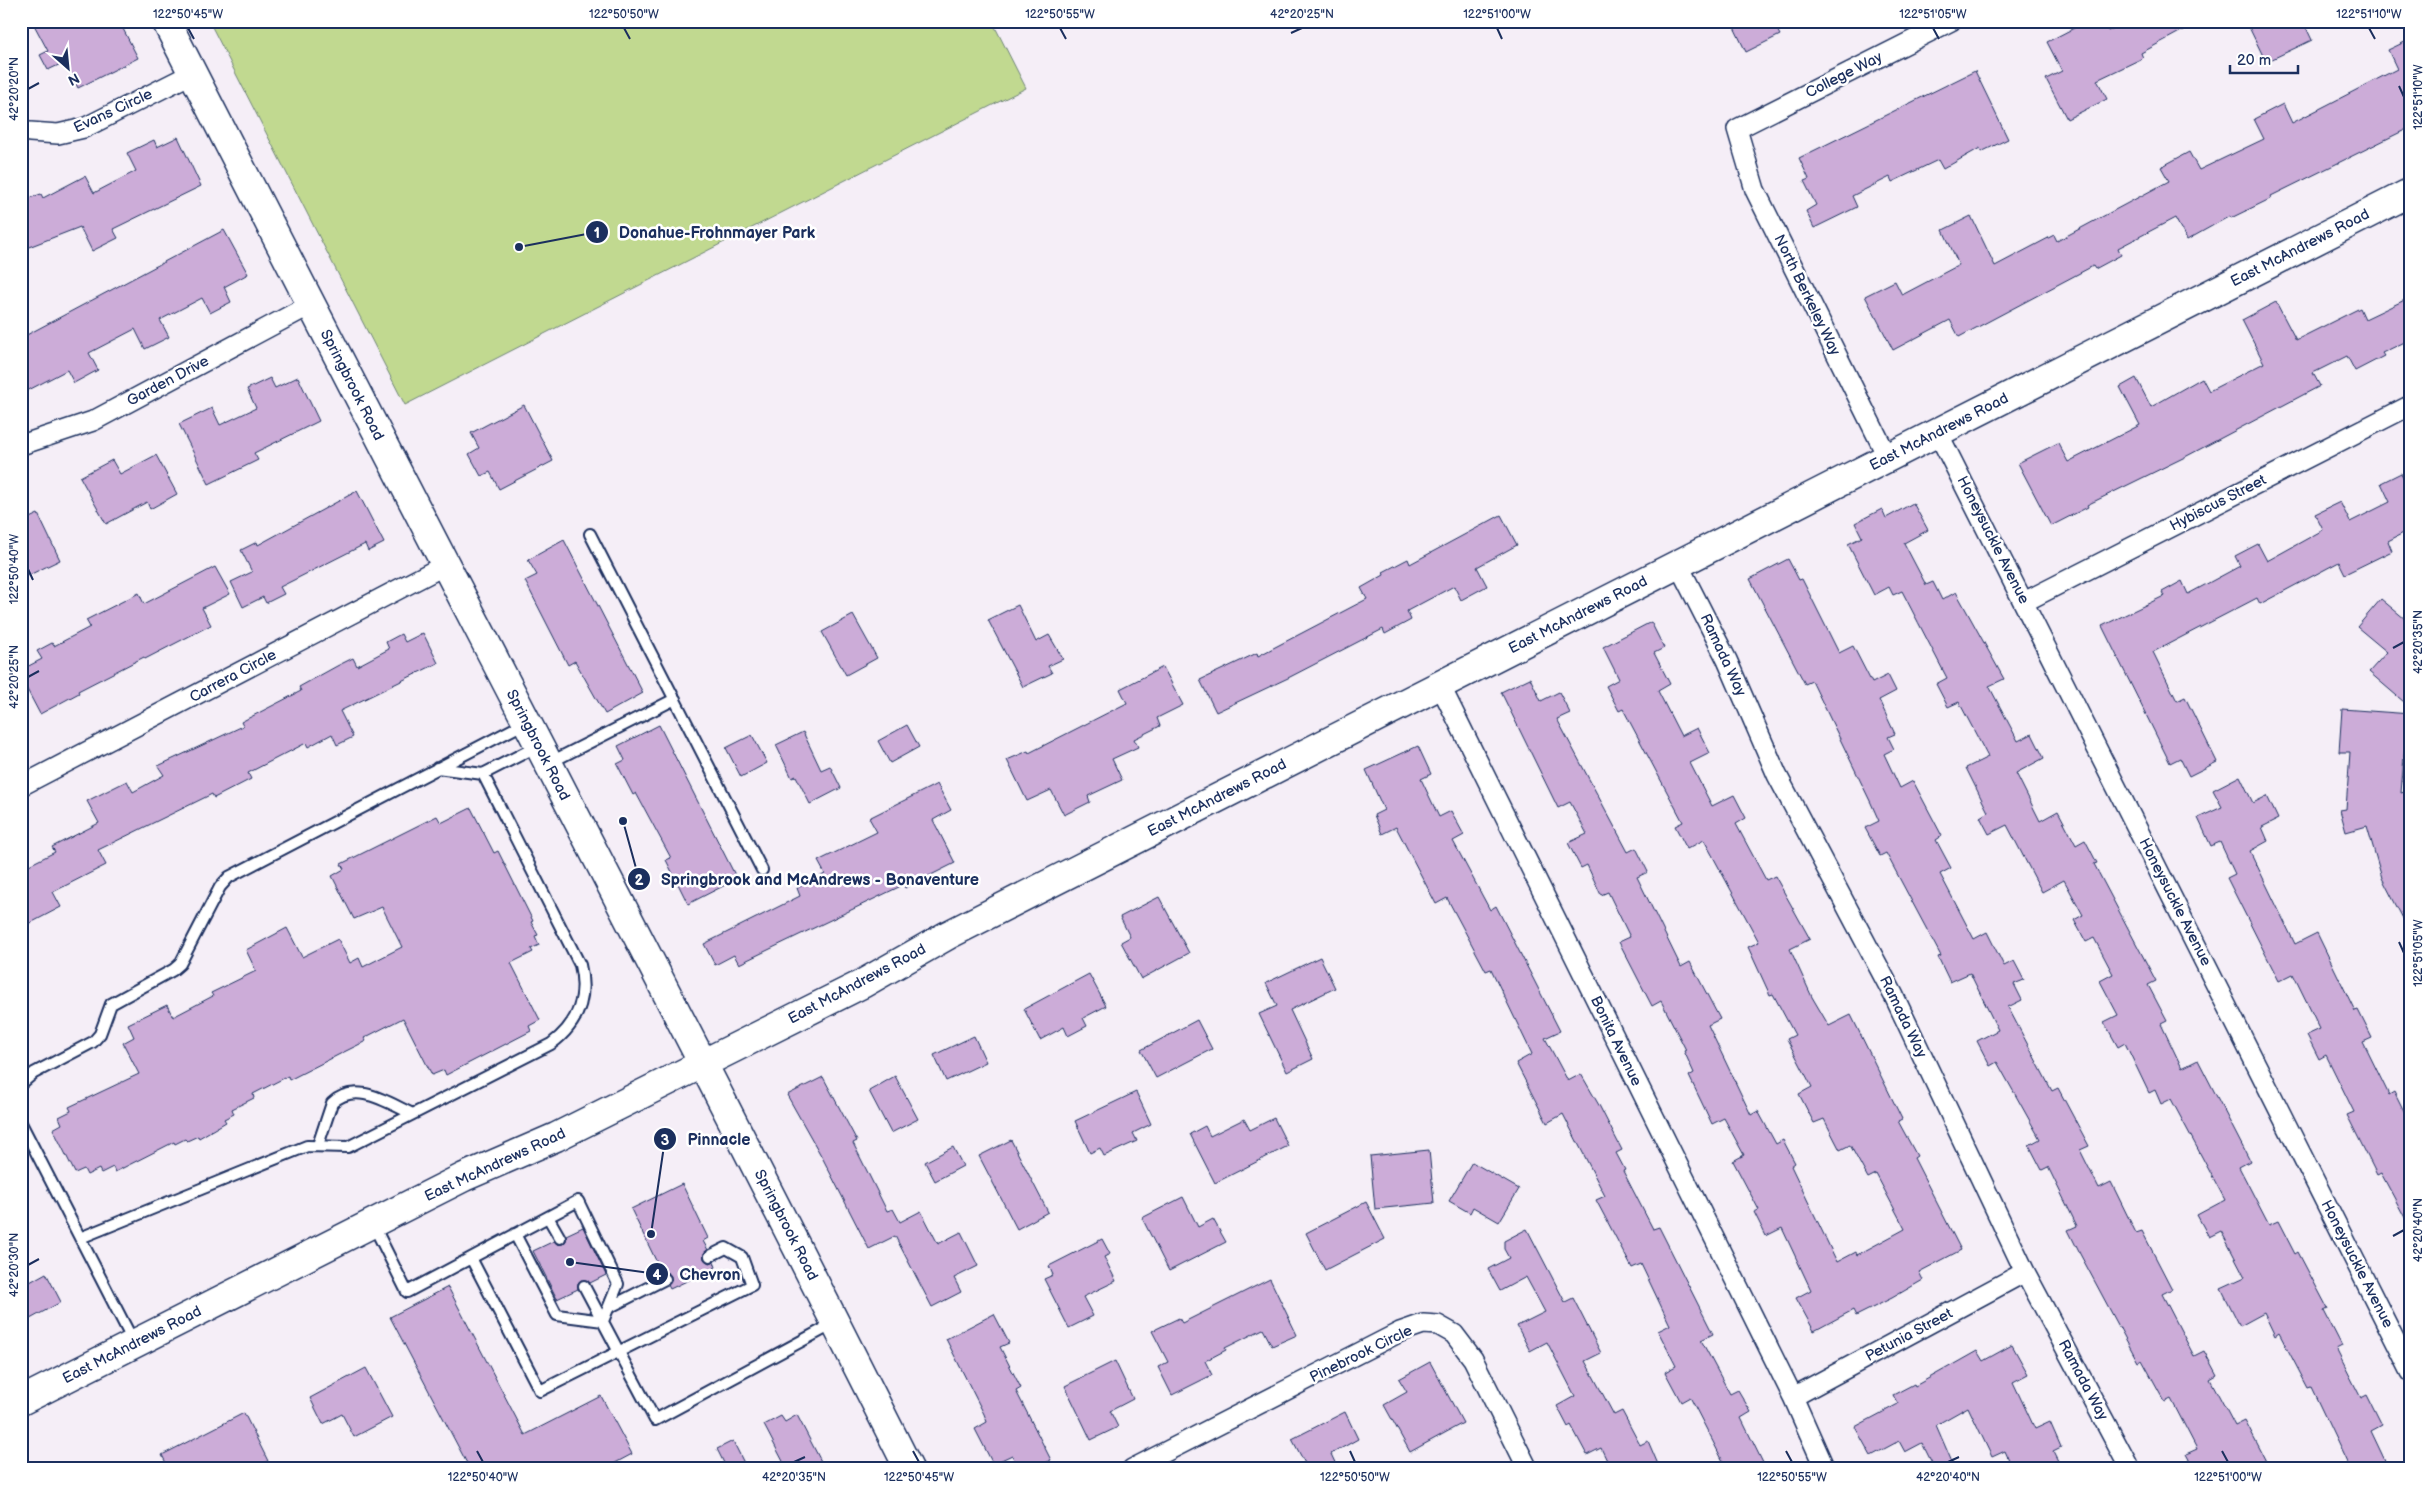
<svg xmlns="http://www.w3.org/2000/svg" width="2432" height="1490" font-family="'Balsamiq Sans',sans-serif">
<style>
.green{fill:#c1d990;stroke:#6e8477}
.building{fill:#ccacd8;stroke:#1b2f5e}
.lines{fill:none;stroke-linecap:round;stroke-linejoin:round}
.lane-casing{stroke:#1b2f5e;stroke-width:14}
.street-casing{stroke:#1b2f5e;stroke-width:22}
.secondary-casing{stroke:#1b2f5e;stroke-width:31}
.lane{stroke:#fff;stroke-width:10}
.street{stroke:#fff;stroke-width:19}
.secondary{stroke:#fff;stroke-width:28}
.ticks{fill:none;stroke:#1b2f5e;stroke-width:2}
.labels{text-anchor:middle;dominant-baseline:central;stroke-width:5;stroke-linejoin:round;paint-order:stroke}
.street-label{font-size:15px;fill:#1b2f5e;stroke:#fff}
.leader{fill:none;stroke:#1b2f5e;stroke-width:2}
.callout-dot{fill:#1b2f5e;stroke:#fff;stroke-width:2}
.mark-label{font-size:15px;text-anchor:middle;font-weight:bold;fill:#fff}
.callout-label{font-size:16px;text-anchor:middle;font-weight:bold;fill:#1b2f5e;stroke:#fff;stroke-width:5;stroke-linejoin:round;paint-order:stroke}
.neatline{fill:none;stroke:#1b2f5e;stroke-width:2}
.ticks-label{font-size:12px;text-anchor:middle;fill:#1b2f5e}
</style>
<rect width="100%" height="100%" fill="#f5eef7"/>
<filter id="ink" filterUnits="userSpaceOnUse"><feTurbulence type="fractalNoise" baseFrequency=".02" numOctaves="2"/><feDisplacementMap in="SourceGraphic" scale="10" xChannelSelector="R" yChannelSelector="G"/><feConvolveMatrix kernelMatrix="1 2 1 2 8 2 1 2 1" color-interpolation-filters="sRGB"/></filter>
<g filter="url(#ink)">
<path class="green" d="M209,21H992L1026,88L405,405Z"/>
<path class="building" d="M32,21H119L138,58L78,88L65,62L48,70L40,55L48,51Z
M1731,21H1772L1780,35L1746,52Z
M2076,21H2103L2108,31L2128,21H2200L2141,53L2143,58L2097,80L2107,99L2067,119L2046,79L2062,71L2047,42L2078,26Z
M2246,21H2303L2312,40L2266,62Z
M2411,39V127L2271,196L2272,198L2231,218L2230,216L2187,240L2175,218L2118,248L2121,255L2095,269L2093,266L1959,337L1950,320L1893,350L1865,296L1895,281L1902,295L1959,265L1943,230L1971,216L1995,266L2054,235L2057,241L2169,181L2161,167L2189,152L2199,170L2264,139L2254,119L2283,104L2292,123L2397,69L2388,50Z
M1975,71L2008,139L1981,152L1980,148L1943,169L1938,160L1892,182L1890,177L1852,196L1857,207L1814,228L1806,211L1816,205L1804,181L1809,179L1799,158Z
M178,137L201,186L113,229L118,238L92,251L80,227L21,250V201L41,194L43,198L85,176L94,193L136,171L127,153L154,140L157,147Z
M224,230L248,274L224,287L231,302L210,313L202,298L160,320L169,337L145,349L135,329L89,353L98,370L74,383L67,370L21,394V338Z
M2411,297V339L2382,353L2384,356L2355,371L2347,356L2313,373L2320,386L2185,457L2087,505L2088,507L2051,526L2018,463L2058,443L2068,462L2140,425L2120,387L2136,378L2151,407L2202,378L2209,391L2264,363L2242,320L2276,302L2296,340L2360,308L2365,319Z
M298,377L319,421L254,453L258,460L209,484L179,424L212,408L220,425L256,408L247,389L270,378L275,388Z
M524,405L553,461L499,489L490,472L481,476L469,454L479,448L471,433Z
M156,455L177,494L150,509L147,502L106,524L80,477L112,460L120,474Z
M2401,473L2411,493V529L2388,541L2392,551L2345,574L2339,562L2260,604L2257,598L2153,652L2177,701L2185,697L2217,762L2189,776L2180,758L2170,763L2102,626L2164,596L2162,592L2182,581L2188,594L2240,566L2235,556L2258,544L2267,561L2323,530L2315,514L2340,502L2350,522L2390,502L2381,483Z
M357,491L384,543L368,551L365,544L280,587L284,594L266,603L263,597L243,607L231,582L252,572L241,550L257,542L258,545Z
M1913,503L1928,530L1904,543L1926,585L1933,582L1942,600L1956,592L2004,679L1989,686L2018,741L2032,734L2044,758L2016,773L2040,821L2058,811L2076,845L2085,840L2097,863L2094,864L2156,981L2148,985L2167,1021L2161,1024L2182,1068L2198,1060L2250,1161L2239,1167L2269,1225L2278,1221L2295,1254L2298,1252L2328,1309L2324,1311L2342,1346L2336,1349L2361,1398L2367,1395L2382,1425L2371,1431L2389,1469H2350L2311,1387L2308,1388L2279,1333L2275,1336L2264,1313L2240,1326L2221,1288L2245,1277L2221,1231L2209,1237L2197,1215L2225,1200L2171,1099L2161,1104L2155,1090L2149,1093L2125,1043L2118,1047L2104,1022L2118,1015L2100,981L2113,974L2094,938L2086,942L2074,920L2083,915L2064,880L2042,892L2007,825L1989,834L1980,817L1988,812L1966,768L1988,757L1959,702L1948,707L1936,684L1947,678L1902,591L1893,595L1889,587L1874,595L1848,544L1862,537L1855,523L1882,509L1886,518Z
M38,514L60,560L21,579V522Z
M1501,515L1517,545L1477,567L1487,586L1461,600L1454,586L1407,611L1411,620L1385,634L1383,629L1288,678L1216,712L1200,680L1257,653L1258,656L1367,599L1361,588L1384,575L1383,572L1408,559L1410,564Z
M564,540L643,693L605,714L575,661L568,665L525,581L537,575L528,560Z
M1788,559L1799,580L1802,579L1839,653L1853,646L1872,683L1888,675L1896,691L1879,700L1895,734L1888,737L1894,749L1884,754L1900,788L1913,781L1942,836L1936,840L1951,868L1940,874L1974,939L1987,932L2004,966L2014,961L2024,980L2014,984L2022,1000L2008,1007L2052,1091L2058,1088L2089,1146L2080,1150L2099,1188L2111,1182L2136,1233L2142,1231L2172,1289L2162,1294L2194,1356L2204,1351L2217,1375L2210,1379L2235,1426L2245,1421L2270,1469H2194L2186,1454L2197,1449L2171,1399L2165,1402L2142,1360L2138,1362L2080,1254L2068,1230L2077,1226L2048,1167L2042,1170L2029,1145L2040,1139L1997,1062L1990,1066L1977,1041L1998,1030L1970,973L1950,982L1938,957L1941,956L1886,853L1880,856L1865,828L1879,821L1871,803L1812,681L1805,684L1750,579Z
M215,567L230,594L202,608L211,625L145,659L144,657L78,691L79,693L40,714L21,678V670L42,659L37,651L52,643L54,646L90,627L86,620L139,593L144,604Z
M2381,599L2411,624V708L2369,672L2387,652L2357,627Z
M1018,605L1036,642L1049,635L1063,659L1048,666L1052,673L1023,687L988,620Z
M853,615L877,658L846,675L822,632Z
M1651,622L1664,648L1654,653L1670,684L1658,691L1681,736L1697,728L1710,753L1690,763L1712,806L1734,795L1746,818L1736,824L1766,880L1775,876L1810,939L1790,949L1812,997L1829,1026L1851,1015L1902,1119L1898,1121L1917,1156L1914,1158L1961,1250L1919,1272L1923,1280L1892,1298L1856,1316L1853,1310L1814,1331L1796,1298L1811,1290L1782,1228L1766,1236L1754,1212L1759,1210L1733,1161L1744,1155L1724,1118L1712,1124L1689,1076L1694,1073L1684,1051L1686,1050L1661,1001L1652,1006L1619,942L1630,937L1608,892L1601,895L1587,865L1581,868L1568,843L1587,834L1570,802L1558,808L1501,692L1530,678L1541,701L1559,692L1570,713L1557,719L1628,852L1636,848L1648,872L1637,877L1681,967L1690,962L1720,1019L1708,1025L1751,1115L1758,1111L1776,1144L1783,1140L1795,1163L1791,1166L1837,1262L1856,1252L1857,1255L1905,1229L1876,1174L1868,1178L1850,1145L1840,1150L1824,1119L1814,1123L1799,1094L1812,1087L1787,1039L1795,1035L1773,994L1770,995L1748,947L1759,942L1704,840L1687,849L1675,826L1683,822L1623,709L1619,711L1606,686L1619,679L1603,647Z
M423,633L438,663L340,711L353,737L337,745L332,734L308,747L306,743L248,773L251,779L214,798L212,794L98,850L106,865L53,892L61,907L21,928V869L55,852L52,847L99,823L87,801L127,781L133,792L164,775L158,766L243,726L241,722L301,691L299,687L337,666L353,658L357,666L389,649L386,642L401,634L405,642Z
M1163,667L1183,705L1157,718L1160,726L1134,739L1138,747L1112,759L1122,780L1088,796L1090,802L1064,815L1051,790L1027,801L1007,760L1028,751L1029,753L1127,703L1120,689Z
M2342,709L2411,714V743H2405L2401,793L2411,790V934L2382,878L2367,826L2346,832L2340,810L2346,809L2350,752H2339Z
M659,725L737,879L688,904L666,860L671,858L636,793L633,795L617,764L625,760L618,746Z
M907,725L919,747L890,763L878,741Z
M803,732L821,770L830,766L841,788L810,804L796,776L792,778L776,745Z
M752,735L767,763L741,777L726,748Z
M1418,746L1431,774L1421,779L1439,817L1451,811L1464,835L1453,841L1490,910L1496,906L1560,1031L1545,1038L1568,1081L1581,1074L1600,1107L1622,1150L1616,1153L1625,1170L1623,1171L1653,1229L1659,1227L1713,1334L1701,1340L1730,1394L1738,1390L1751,1412L1741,1418L1766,1469H1727L1690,1397L1681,1402L1665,1372L1676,1366L1658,1331L1670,1325L1641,1264L1632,1268L1596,1200L1605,1196L1563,1114L1547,1123L1516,1063L1532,1054L1491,969L1486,971L1447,898L1436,904L1396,827L1382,834L1374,815L1384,810L1366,770Z
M2240,776L2253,803L2267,796L2278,819L2262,827L2268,841L2250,851L2295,944L2317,933L2355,1011L2358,1010L2372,1038L2363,1042L2389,1095L2394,1092L2411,1126V1229L2381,1173L2377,1175L2347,1115L2354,1112L2326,1055L2319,1059L2307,1035L2320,1029L2293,974L2279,981L2227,878L2235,874L2220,842L2211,846L2198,818L2222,807L2213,790Z
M937,784L951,810L933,820L955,863L905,888L903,885L739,964L734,955L715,965L704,944L800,896L797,888L825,874L818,861L877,832L869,818Z
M471,808L494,853L498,851L533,921L531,922L538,935L535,936L539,945L531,949L533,952L511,963L540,1020L529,1026L531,1031L446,1075L444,1070L432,1075L403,1018L364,1038L366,1041L342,1053L289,1080L288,1076L253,1094L254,1098L232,1109L234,1114L224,1119L226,1122L199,1138L198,1136L187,1141L185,1139L175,1144L174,1142L115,1172L113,1167L101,1173L99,1169L87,1175L84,1169L75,1173L53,1129L62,1124L59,1117L71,1111L69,1107L139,1074L123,1043L134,1037L128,1024L167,1005L173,1017L213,996L211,993L256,971L246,950L287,928L302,957L338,939L350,963L359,958L363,967L402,947L382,907L354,919L332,876L344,869L341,864L437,816L441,823Z
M1159,897L1189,953L1141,979L1121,942L1130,937L1120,917Z
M1320,957L1335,988L1290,1010L1313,1059L1287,1072L1259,1014L1277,1006L1266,983Z
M1089,974L1106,1006L1083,1018L1087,1026L1068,1036L1064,1027L1040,1040L1024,1009Z
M1197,1020L1212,1049L1156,1078L1141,1050Z
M974,1036L986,1062L946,1081L934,1055Z
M895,1076L918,1119L891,1133L869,1091Z
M823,1077L857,1141L853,1143L887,1211L893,1209L900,1222L921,1211L938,1244L961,1232L978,1266L954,1278L961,1292L932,1307L895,1236L869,1249L823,1159L787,1095Z
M1136,1092L1151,1124L1133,1133L1137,1141L1104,1156L1100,1148L1090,1153L1075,1121Z
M1274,1118L1288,1146L1215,1183L1190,1134L1205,1126L1210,1136L1244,1119L1250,1130Z
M1011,1140L1048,1212L1017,1229L979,1156Z
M953,1147L963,1166L935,1181L925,1162Z
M1429,1150L1434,1203L1375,1209L1370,1156Z
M1472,1162L1519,1189L1499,1222L1473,1207L1470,1213L1449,1201Z
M682,1184L708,1238L703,1241L708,1250L704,1253V1259L709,1263L714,1262L716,1267L670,1289L668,1285L671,1276L668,1273H662L631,1209Z
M1183,1197L1198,1227L1213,1219L1226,1242L1169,1271L1142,1218Z
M1366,1202L1385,1239L1325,1270L1306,1233Z
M583,1227L606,1275L590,1283L581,1280L578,1283V1289L557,1299L533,1251L554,1241L557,1244H563L566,1241V1235Z
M1527,1229L1565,1302L1573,1298L1601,1353L1585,1361L1614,1415L1622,1411L1640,1445L1648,1441L1660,1469H1611L1601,1448L1587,1455L1571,1425L1568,1427L1557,1406L1575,1396L1547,1342L1530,1351L1517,1326L1545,1312L1526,1277L1500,1291L1488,1269L1509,1258L1504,1249V1241Z
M1102,1239L1110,1254L1104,1257L1116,1281L1083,1297L1093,1316L1069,1328L1044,1279L1053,1275L1049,1266Z
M46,1273L61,1302L21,1324V1287Z
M1270,1279L1297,1335L1272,1346L1263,1329L1225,1348L1226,1350L1205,1361L1212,1375L1172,1395L1158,1367L1168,1362L1152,1331L1179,1318L1182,1323Z
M448,1287L525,1435L601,1396L632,1454L604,1469H470L390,1317Z
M994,1314L1009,1343L1000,1347L1021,1388L1016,1391L1051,1460L1034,1469H1018L1012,1455L993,1464L975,1429L987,1422L984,1414L946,1339Z
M2012,1345L2028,1374L2013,1382L2035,1429L2050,1422L2061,1447L2053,1451L2062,1469H2013L2005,1451L1992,1457L1968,1407L1936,1425L1955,1469H1935L1922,1443L1905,1452L1899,1441L1871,1456L1855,1427L1898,1404L1893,1395L1914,1384L1915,1386L1977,1351L1983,1361Z
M1115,1361L1133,1399L1110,1411L1118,1427L1091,1440L1065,1386Z
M1430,1362L1463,1423L1410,1452L1384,1405L1407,1392L1399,1379Z
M366,1368L392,1417L354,1437L342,1414L323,1424L310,1398Z
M1345,1412L1358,1439L1331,1454L1338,1469H1308L1292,1439Z
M244,1413L268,1461L252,1469H169L162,1455Z
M797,1415L825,1469H787L764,1425L781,1416L785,1422Z
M733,1441L747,1469H727L717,1449Z"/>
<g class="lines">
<defs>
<path id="lane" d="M590,534L762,870
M549,763L675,699
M483,774L538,746
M21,1084L34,1073L93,1042L100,1034L111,1004L173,970L180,964L220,887L229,877L525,723
M21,1123L134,1343
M318,1145L332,1103C356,1080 388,1103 413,1114
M548,1217L560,1238
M373,1224L407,1292L578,1201L618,1284L603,1321L557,1315L515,1234
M80,1238L307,1146L348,1147L551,1044C578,1024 588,998 580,965L483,774L437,768
M471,1258L540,1391L752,1285L742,1257L726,1248L710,1256
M584,1286L655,1420L835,1323
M610,1307L665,1279"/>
<path id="street" d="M30,132L58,134L84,128L193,73
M1938,433L2411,1372
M21,445L93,421L310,305
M1888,458L1755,190L1737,129L1951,21
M1678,564L1727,660L1777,775L1894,996L2025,1272L2130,1469
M2024,602L2411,405
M1440,685L1793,1397L1825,1469
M21,786L445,565
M1793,1397L2025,1272
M1132,1469L1400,1332L1423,1324L1438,1325L1454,1334L1473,1359L1528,1469"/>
<path id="secondary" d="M166,21C412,505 666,984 909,1469
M21,1401L464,1177L556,1137L862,984L948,935L2411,192"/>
</defs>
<use href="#lane" class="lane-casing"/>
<use href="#street" class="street-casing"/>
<use href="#secondary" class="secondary-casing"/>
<use href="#lane" class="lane"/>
<use href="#street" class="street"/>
<use href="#secondary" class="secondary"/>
</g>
</g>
<path class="ticks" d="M188,28L194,39M624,28L630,39M1060,28L1066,39M1497,28L1502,39M1933,28L1939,39M2369,28L2375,39M1291,33L1302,28M2399,86L2404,97M28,89L39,83M28,569L33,580M2393,648L2404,642M28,677L39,671M2399,942L2404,953M2393,1236L2404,1230M28,1265L39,1259M477,1451L483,1462M913,1451L919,1462M1350,1451L1355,1462M1786,1451L1792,1462M2222,1451L2228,1462M794,1462L805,1457M1948,1462L1959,1457"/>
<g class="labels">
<g class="street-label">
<text transform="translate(1844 75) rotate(-27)">College Way</text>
<text transform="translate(113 111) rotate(-25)">Evans Circle</text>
<text transform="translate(2300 248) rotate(-27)">East McAndrews Road</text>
<text transform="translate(1807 295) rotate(64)">North Berkeley Way</text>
<text transform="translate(168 381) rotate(-28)">Garden Drive</text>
<text transform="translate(352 385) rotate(63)">Springbrook Road</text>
<text transform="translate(1939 432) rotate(-27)">East McAndrews Road</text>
<text transform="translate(2218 503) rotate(-27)">Hybiscus Street</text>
<text transform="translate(1993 540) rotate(63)">Honeysuckle Avenue</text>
<text transform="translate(1578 615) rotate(-27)">East McAndrews Road</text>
<text transform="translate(1723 655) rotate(65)">Ramada Way</text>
<text transform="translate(233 676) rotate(-28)">Carrera Circle</text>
<text transform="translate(538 745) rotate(63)">Springbrook Road</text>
<text transform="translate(1217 798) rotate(-27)">East McAndrews Road</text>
<text transform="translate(2175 902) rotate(63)">Honeysuckle Avenue</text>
<text transform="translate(857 984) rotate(-28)">East McAndrews Road</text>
<text transform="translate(1903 1017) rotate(64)">Ramada Way</text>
<text transform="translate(1616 1041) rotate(64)">Bonita Avenue</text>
<text transform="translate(495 1165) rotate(-25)">East McAndrews Road</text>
<text transform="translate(786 1225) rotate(63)">Springbrook Road</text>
<text transform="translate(2357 1264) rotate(63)">Honeysuckle Avenue</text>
<text transform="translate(1909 1335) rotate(-28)">Petunia Street</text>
<text transform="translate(132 1345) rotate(-27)">East McAndrews Road</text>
<text transform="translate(1361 1354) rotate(-26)">Pinebrook Circle</text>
<text transform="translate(2083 1380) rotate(62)">Ramada Way</text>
</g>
</g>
<path class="leader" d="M519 247L597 232M623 821L639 879M651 1234L665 1139M570 1262L657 1274"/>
<g class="callout-dot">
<circle cx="519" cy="247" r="5"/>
<circle cx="623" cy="821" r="5"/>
<circle cx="651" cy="1234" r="5"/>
<circle cx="570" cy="1262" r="5"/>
<circle cx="597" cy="232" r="12"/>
<circle cx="639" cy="879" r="12"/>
<circle cx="665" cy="1139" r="12"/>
<circle cx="657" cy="1274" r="12"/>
</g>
<g class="mark-label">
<text x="597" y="238">1</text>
<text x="639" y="885">2</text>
<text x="665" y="1145">3</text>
<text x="657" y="1280">4</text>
</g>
<g class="callout-label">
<text x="717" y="238">Donahue-Frohnmayer Park</text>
<text x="820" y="885">Springbrook and McAndrews - Bonaventure</text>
<text x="719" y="1145">Pinnacle</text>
<text x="710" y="1280">Chevron</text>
</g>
<rect width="2432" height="1490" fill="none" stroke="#fff" stroke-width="55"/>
<g transform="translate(68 68) rotate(153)" stroke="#ffffff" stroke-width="4" paint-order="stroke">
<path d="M0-4L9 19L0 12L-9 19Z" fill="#1b2f5e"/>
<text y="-8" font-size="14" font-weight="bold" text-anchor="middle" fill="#1b2f5e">N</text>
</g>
<path d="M2230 65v8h68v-8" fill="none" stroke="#1b2f5e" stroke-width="2.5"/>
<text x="2237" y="65" font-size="15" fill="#1b2f5e" stroke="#ffffff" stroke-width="4" paint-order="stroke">20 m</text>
<rect x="28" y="28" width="2376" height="1434" class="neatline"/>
<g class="ticks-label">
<text x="188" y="18">122°50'45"W</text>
<text x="624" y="18">122°50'50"W</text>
<text x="1060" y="18">122°50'55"W</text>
<text x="1302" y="18">42°20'25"N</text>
<text x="1497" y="18">122°51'00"W</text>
<text x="1933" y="18">122°51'05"W</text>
<text x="2369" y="18">122°51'10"W</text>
<text transform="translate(14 89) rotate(-90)" y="4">42°20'20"N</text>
<text transform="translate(2418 97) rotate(-90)" y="4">122°51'10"W</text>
<text transform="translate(14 569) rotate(-90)" y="4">122°50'40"W</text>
<text transform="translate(2418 642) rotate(-90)" y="4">42°20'35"N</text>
<text transform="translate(14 677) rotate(-90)" y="4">42°20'25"N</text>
<text transform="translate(2418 953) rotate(-90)" y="4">122°51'05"W</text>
<text transform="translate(2418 1230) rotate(-90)" y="4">42°20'40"N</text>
<text transform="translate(14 1265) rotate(-90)" y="4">42°20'30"N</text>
<text x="483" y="1481">122°50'40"W</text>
<text x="794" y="1481">42°20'35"N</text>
<text x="919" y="1481">122°50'45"W</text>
<text x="1355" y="1481">122°50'50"W</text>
<text x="1792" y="1481">122°50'55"W</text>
<text x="1948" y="1481">42°20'40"N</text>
<text x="2228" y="1481">122°51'00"W</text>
</g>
</svg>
